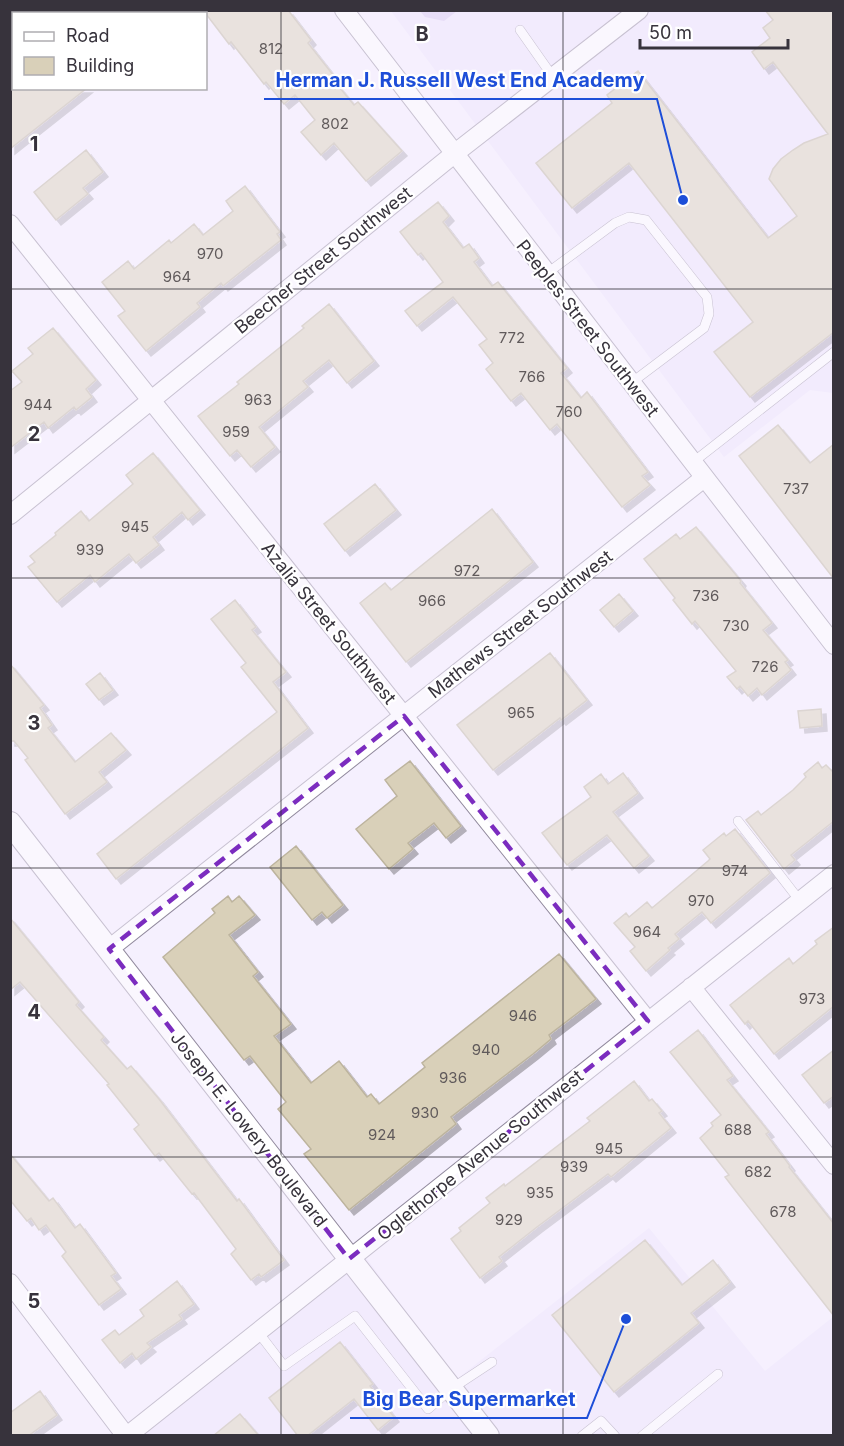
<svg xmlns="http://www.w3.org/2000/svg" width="844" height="1446" font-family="Inter,sans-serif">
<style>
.built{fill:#ede4fc}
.green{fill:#d6c5ef}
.building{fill:#d9d0b9;stroke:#bdb49e;stroke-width:1.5;filter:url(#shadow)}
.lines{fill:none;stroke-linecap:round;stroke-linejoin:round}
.service-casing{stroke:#91899d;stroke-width:10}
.minor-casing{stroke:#91899d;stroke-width:20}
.tertiary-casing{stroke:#91899d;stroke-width:24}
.service{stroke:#fff;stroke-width:9}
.minor{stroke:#fff;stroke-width:18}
.tertiary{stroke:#fff;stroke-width:22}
.marked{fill:none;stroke:#7b2cbf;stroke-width:4.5;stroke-dasharray:12 8;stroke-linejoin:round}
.grid{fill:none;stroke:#37333c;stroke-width:1.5;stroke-opacity:0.55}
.labels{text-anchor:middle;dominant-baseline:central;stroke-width:4.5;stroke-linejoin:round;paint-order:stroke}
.number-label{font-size:15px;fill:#605a5b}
.street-label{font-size:18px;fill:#37333c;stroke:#fff}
.grid-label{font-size:20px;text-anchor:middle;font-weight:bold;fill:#37333c;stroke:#fff;stroke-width:4.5;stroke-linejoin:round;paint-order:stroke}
.leader{fill:none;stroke:#1d4ed8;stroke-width:2}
.callout-dot{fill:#1d4ed8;stroke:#fff;stroke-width:2}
.callout-label{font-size:20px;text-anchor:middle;font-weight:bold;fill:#1d4ed8;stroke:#fff;stroke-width:4.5;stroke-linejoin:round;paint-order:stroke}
</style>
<defs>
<filter id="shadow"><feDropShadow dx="5" dy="5" stdDeviation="0" flood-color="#0004"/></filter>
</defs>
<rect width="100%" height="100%" fill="#f5f0fe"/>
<path class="built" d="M391,11H833V393L810,390L724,457Z
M649,1228L765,1371L833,1317V1435L117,1436L358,1247L457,1379Z"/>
<path class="green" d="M420,11H457L444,21L425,17Z"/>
<path class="building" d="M203,10H288L311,40L308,43L337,80L335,82L354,105L358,102L402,151L366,181L334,143L321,155L301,132L315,120L295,95L284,104L266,82L264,84L231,42L229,44Z
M765,10H834V332L750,397L714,352L753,322L629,163L572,208L536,163L612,103L607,95L638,71L768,238L797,216L769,179L773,169L781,159L793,150L804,143L828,134L773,62L764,69L752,52L770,38L763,28L773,20Z
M10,88H87L10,149Z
M86,150L103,172L83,188L88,194L56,220L34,192Z
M245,186L280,232L277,234L281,240L223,286L221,283L197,303L200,307L146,351L118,316L125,311L102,282L128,261L134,269L169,240L171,243L194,224L203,235L233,211L226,201Z
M438,202L449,216L443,222L463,248L469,244L479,258L474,262L492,286L498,282L567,368L561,373L581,398L587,392L648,472L642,476L650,485L622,507L557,424L550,430L521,393L511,401L486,369L493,363L479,345L487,339L453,297L417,326L405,311L443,282L421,253L418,255L400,232Z
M329,304L374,361L347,383L329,360L303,381L308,387L259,427L275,447L251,467L237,450L230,456L198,416L239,384L237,382L304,328L302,326Z
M53,328L96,380L86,389L92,397L76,410L74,407L48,428L44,422L10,448V391L22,382L12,371L33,354L28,348Z
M778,425L810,463L834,444V579L739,456Z
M153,453L200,510L188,520L182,512L153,537L159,545L136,563L129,554L95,582L90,575L57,602L28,567L35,562L30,556L56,535L55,533L81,511L89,521L133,484L126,475Z
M375,484L396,510L345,551L324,524Z
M492,509L533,562L406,662L360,603L385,583L391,590Z
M696,527L741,581L740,583L772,623L763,630L788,660L785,662L791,670L762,695L757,688L748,696L740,686L737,689L727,677L736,671L695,621L692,624L673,600L675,598L644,559L676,534L680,539Z
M619,594L633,611L614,627L600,610Z
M235,600L256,627L252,630L286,672L273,682L308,728L116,879L97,854L277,712L241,667L246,663L211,619Z
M550,653L587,700L561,720L560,718L493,770L457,725Z
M10,664L44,705L40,708L52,725L48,728L75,762L111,733L126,750L99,772L107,782L65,814L25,760L28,758L14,741H10Z
M100,673L113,690L99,700L86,684Z
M821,709L822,726L800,728L798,711Z
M410,761L461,826L446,838L434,823L408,843L413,849L389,869L356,829L397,796L385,780Z
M818,762L822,768L826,765L834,773V821L791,855L795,860L784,869L746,820L758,811L761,815L793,790L806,777L804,774Z
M623,773L638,793L613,812L649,856L634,868L607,835L567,865L542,833L591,797L584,787L601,774L608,784Z
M735,829L770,873L711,923L702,912L675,934L679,939L668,948L670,950L646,971L630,951L635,947L614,923L626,913L629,917L647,902L652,908L708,861L710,859L703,850L724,833L726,836Z
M296,846L343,905L327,918L322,912L312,920L270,867Z
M228,896L232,902L239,896L255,915L229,935L258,972L253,976L291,1024L274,1036L311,1083L339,1061L367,1097L371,1094L379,1104L425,1067L422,1063L559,954L596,999L549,1035L551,1039L533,1054L451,1117L456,1124L349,1210L304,1154L311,1149L278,1109L286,1102L250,1056L244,1060L163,957L215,913L212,909Z
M10,918L79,1002L76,1005L104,1037L101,1040L127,1069L131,1066L159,1099L237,1201L239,1199L284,1260L261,1277L259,1274L251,1280L231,1254L236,1249L194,1193L192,1194L159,1153L155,1156L134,1129L139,1125L107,1085L109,1084L20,982L10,990Z
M834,927V1006L774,1054L748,1021L745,1024L730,1005L789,958L793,964L817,944L815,941Z
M698,1030L733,1076L727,1080L769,1132L766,1134L790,1166L789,1167L834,1224V1316L735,1190L725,1177L729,1175L700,1138L713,1126L711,1123L721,1115L670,1052Z
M834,1050V1096L824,1103L802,1075Z
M634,1081L649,1101L652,1099L662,1111L659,1113L671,1128L611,1177L608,1174L537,1227L499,1257L502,1261L480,1278L451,1239L461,1231L459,1228L490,1203L486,1198L504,1184L505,1186L590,1121L587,1118Z
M10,1154L49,1201L53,1198L75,1228L80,1224L116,1273L111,1276L121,1289L99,1305L62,1256L66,1252L46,1225L39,1230L31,1218L27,1221L10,1200Z
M645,1240L682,1285L713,1260L730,1282L691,1313L699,1323L614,1392L552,1315Z
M177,1281L194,1304L179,1315L182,1319L147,1343L151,1347L136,1359L132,1353L120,1363L102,1340L115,1330L119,1335L144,1316L140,1310Z
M340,1342L373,1384L370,1386L394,1417L378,1430L354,1399L307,1436H298L269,1398Z
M40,1391L57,1415L28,1436H10V1413Z
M240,1414L259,1436H213Z"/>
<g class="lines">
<defs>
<path id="service" d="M520,30L553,77
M546,274L615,223L629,217L646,220L707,297L709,314L704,328L631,383
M692,463L834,352
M738,821L800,901
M258,1332L284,1366L355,1316L428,1409L451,1389L492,1362
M582,1436L601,1421L615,1436
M642,1436L718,1374"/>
<path id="minor" d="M344,10L834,645
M10,11L11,10
M10,224L648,1021
M10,515L454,154L639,10
M109,949L704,478
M691,987L834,1165
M10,1283L126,1436
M127,1436L834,874"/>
<path id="tertiary" d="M10,823L488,1436"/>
</defs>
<use href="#service" class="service-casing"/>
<use href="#minor" class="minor-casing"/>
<use href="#tertiary" class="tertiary-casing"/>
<use href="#service" class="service"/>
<use href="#minor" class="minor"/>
<use href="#tertiary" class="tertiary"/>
</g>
<path d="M0 0H844V1446H0ZM404,716L648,1021L349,1259L109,949Z" fill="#f5f0fe" fill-opacity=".55" fill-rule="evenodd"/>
<path class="marked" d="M404,716L648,1021L349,1259L109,949Z"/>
<path class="grid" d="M281,10V1436M563,10V1436M10,289H834M10,578H834M10,868H834M10,1157H834"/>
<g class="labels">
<g class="number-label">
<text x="271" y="48">812</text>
<text x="335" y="123">802</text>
<text x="210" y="253">970</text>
<text x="177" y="276">964</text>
<text x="512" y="337">772</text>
<text x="532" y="376">766</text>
<text x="258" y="399">963</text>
<text x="38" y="404">944</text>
<text x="569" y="411">760</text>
<text x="236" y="431">959</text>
<text x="796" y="488">737</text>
<text x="135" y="526">945</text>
<text x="90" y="549">939</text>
<text x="467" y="570">972</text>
<text x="706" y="595">736</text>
<text x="432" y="600">966</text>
<text x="736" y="625">730</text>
<text x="765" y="666">726</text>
<text x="521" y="712">965</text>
<text x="735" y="870">974</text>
<text x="701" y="900">970</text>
<text x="647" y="931">964</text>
<text x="812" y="998">973</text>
<text x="523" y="1015">946</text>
<text x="486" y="1049">940</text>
<text x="453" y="1077">936</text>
<text x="425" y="1112">930</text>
<text x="738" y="1129">688</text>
<text x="382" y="1134">924</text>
<text x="609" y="1148">945</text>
<text x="574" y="1166">939</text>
<text x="758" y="1171">682</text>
<text x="540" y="1192">935</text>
<text x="783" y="1211">678</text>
<text x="509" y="1219">929</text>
</g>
<g class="street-label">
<text transform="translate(323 260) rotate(-39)">Beecher Street Southwest</text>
<text transform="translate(588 328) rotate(52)">Peeples Street Southwest</text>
<text transform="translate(329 623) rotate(51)">Azalia Street Southwest</text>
<text transform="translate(520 624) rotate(-38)">Mathews Street Southwest</text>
<text transform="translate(249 1129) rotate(52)">Joseph E. Lowery Boulevard</text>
<text transform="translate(480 1155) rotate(-39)">Oglethorpe Avenue Southwest</text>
</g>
</g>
<g class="grid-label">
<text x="422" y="41">B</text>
<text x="34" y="151">1</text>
<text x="34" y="441">2</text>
<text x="34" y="730">3</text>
<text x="34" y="1019">4</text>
<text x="34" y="1308">5</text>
</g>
<path class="leader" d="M683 200L657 99H264M626 1319L587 1418H350"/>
<g class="callout-dot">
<circle cx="683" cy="200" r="6"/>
<circle cx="626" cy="1319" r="6"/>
</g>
<g class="callout-label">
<text x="460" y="87">Herman J. Russell West End Academy</text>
<text x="469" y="1406">Big Bear Supermarket</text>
</g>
<rect width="844" height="1446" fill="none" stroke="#37333c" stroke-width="24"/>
<rect x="12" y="12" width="195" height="78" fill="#ffffff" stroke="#afadb1" stroke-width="1.5"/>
<rect x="24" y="32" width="30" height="9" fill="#ffffff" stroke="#afadb1" stroke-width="1.5"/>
<text x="66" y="42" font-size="18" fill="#37333c">Road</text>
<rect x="24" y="57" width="30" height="18" fill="#d9d0b9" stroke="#afadb1" stroke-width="1.5"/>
<text x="66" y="72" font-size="18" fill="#37333c">Building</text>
<path d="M640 39v9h148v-9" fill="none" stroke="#37333c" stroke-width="3"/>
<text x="649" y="39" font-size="18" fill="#37333c" stroke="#ffffff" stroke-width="4.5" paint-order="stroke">50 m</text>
</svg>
